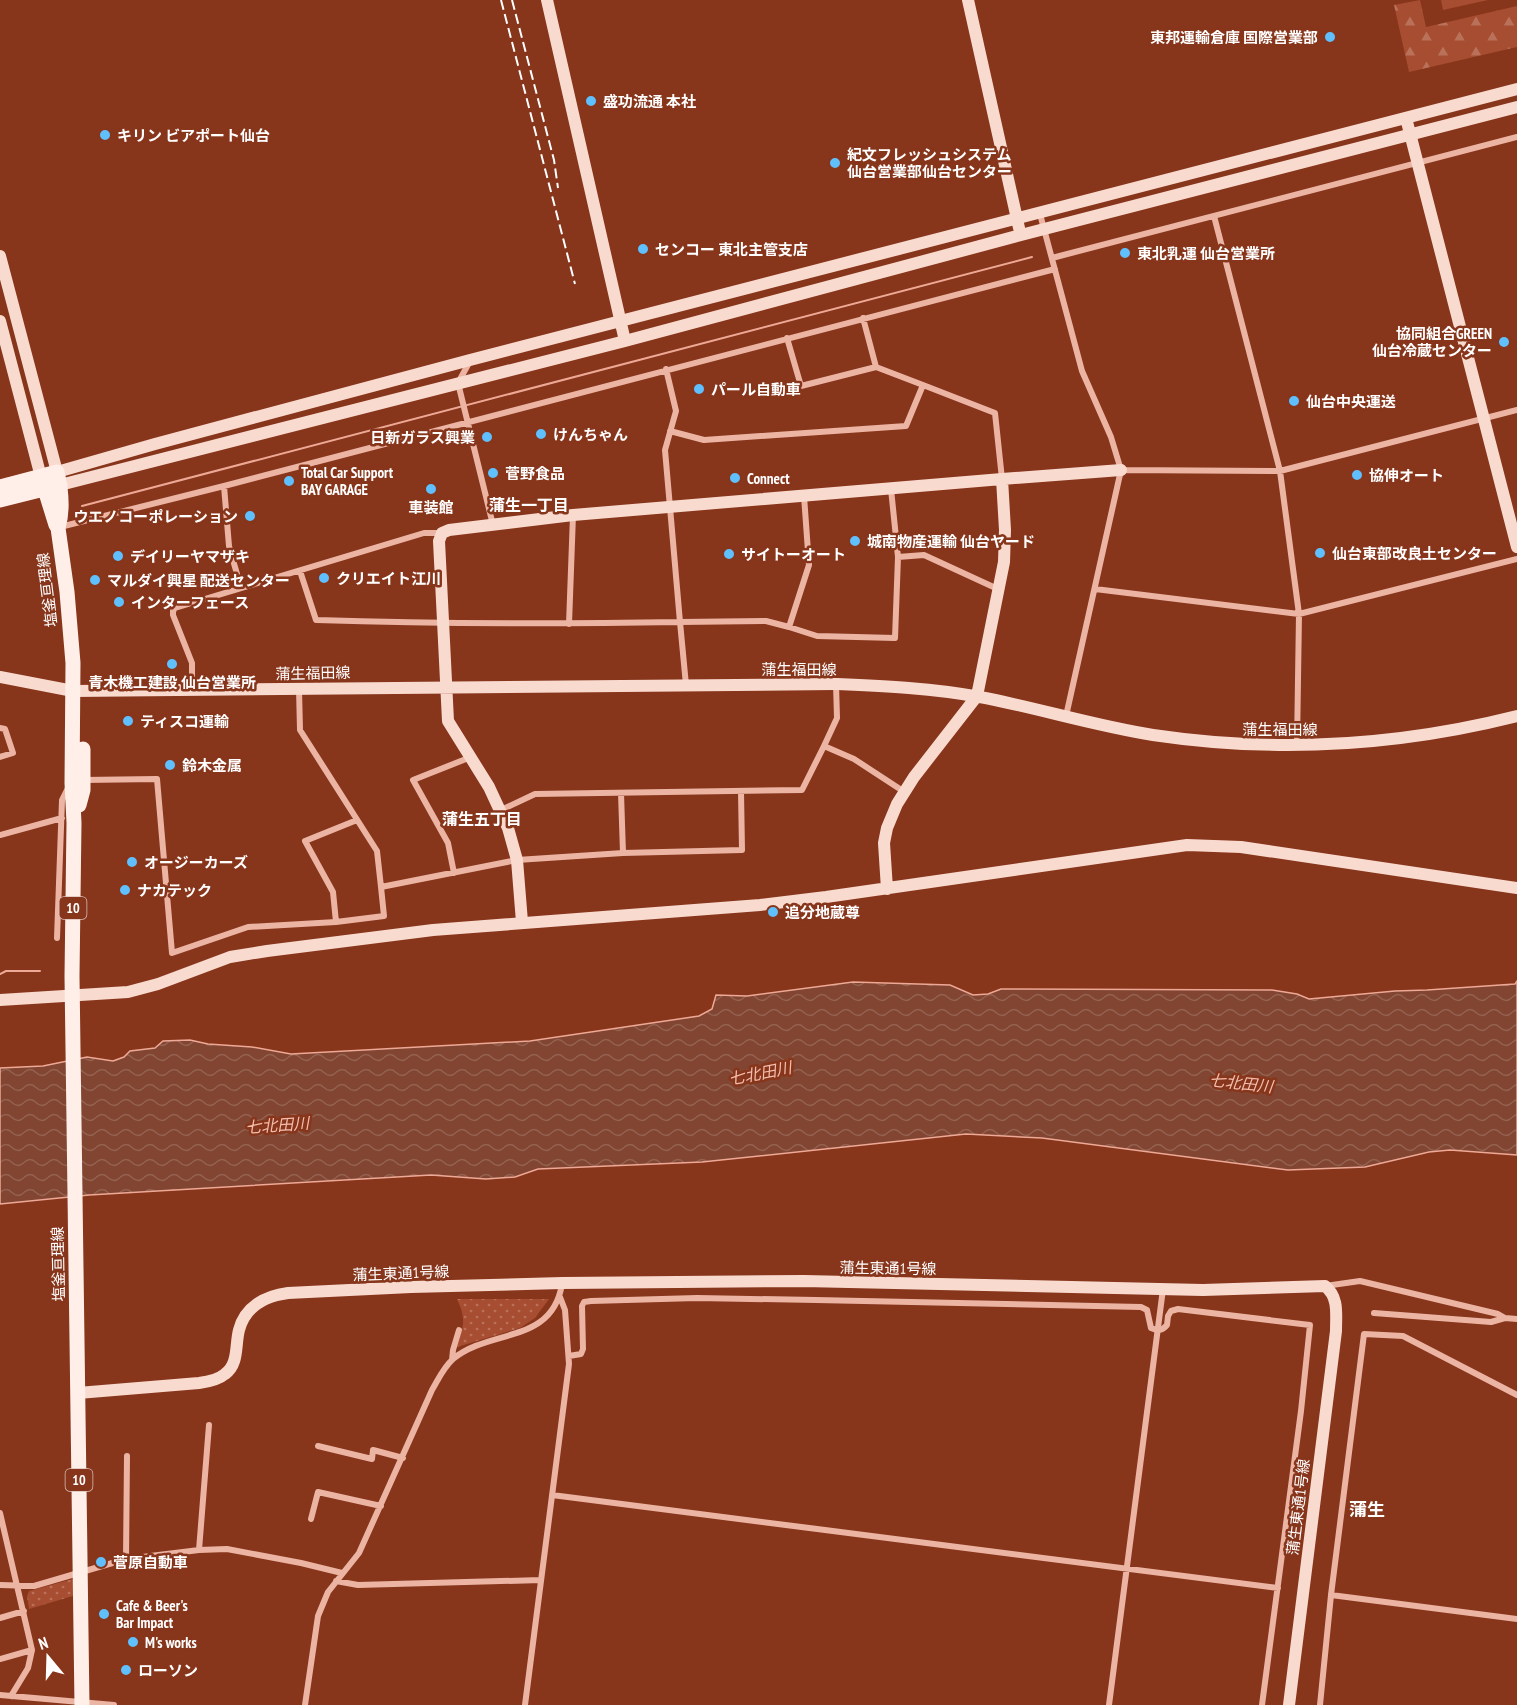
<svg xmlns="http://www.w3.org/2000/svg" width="1517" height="1705" font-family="'PT Sans Narrow','Noto Sans JP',sans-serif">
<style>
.grass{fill:url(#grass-dots)}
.forest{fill:url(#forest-firs)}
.garden{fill:#a74d31}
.water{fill:url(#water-waves);stroke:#eea996;stroke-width:1.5}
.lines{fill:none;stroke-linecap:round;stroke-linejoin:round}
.stream{stroke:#eea996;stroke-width:2}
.street{stroke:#ecb4a3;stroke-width:6}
.secondary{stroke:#f9dacf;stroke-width:12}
.primary{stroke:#ffefe8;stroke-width:15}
.rail{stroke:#fff;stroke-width:2;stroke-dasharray:10 4.5;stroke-linecap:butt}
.poi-dot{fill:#60bffd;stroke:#87351b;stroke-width:2}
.labels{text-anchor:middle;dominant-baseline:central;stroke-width:5;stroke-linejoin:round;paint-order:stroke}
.shield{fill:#87351b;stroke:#dbc2bb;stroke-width:1.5}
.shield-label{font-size:14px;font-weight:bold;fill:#fff}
.poi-label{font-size:15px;font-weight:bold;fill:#fff;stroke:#87351b;text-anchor:start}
.street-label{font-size:15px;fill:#fff;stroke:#87351b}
.neighbourhood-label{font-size:16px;font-weight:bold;fill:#fff;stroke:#87351b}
.water-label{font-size:16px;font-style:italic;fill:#f3beaf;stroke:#87351b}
.quarter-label{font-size:18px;font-weight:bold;fill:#fff;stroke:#87351b}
</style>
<defs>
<pattern id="grass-dots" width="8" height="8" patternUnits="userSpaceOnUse" patternTransform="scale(1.5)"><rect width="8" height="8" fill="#a74d31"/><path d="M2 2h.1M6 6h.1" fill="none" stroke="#b9715a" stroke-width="1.8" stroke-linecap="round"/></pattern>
<pattern id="forest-firs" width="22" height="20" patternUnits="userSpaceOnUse" patternTransform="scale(1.5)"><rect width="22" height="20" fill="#a74d31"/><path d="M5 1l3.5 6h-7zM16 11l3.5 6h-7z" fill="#b9715a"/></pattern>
<pattern id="water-waves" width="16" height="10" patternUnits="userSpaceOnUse" patternTransform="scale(1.5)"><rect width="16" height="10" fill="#814531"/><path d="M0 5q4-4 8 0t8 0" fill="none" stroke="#946150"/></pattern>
</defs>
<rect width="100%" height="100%" fill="#87351b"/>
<path class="grass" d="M457,1299H549L535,1318L520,1328L457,1347C463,1325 467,1321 457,1299Z
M73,1579V1596L29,1609L27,1596L29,1591Z"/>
<path class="forest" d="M1420,0L1426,27L1517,6V47L1409,72L1394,5Z"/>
<path class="garden" d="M1441,0H1488L1443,10Z"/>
<path class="water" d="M1517,981V1155L1450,1150L1429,1152L1365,1167L1288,1170L1042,1138L966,1134L702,1162L538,1169L515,1177L486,1179L431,1175L89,1195L0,1204V1068L43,1066L87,1057L113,1061L124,1057L130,1051L155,1048L163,1041L190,1040L208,1044L252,1047L291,1054L530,1041L699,1016L712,1009L716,995L747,996L853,982L950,985L973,995L988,994L1001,989L1272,990L1297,994L1309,999L1395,991L1427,990L1515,984Z"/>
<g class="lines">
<path class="stream" d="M82,506L1032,257
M0,974L6,971H40"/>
<path class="street" d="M1040,214L1082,371L1111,437L1121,470L1066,716
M1214,216L1280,471L1299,614L1297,745
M1052,258L1517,137
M863,318L876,367
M787,338L801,386L876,367L923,385
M470,361L458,383L493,525
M670,431L704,440L906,426L923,385L995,413L1002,479
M1121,470L1280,471L1517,410
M224,486L229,546L241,588
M804,496L809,565L789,627L817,636L895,638L898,557L891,489
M60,527L224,486L1055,269
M898,557L924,555L1000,590
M300,571L316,620C437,624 558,624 680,622L665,450L676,411L666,369
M1095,589L1299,614L1517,559
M569,624L573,515
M686,685L680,622L766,621L789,627
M192,689V663L173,615V611L175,608L424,533H442
M299,689L300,730L377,851L381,887
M0,728L5,729L13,753L0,757
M824,746L837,718L836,684
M83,780L157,779L172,953L248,927L336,922L384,916L381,887L517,860L623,853L742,850L741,792
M621,793L623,853
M501,810L535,794L802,790L824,746L854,759L903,791
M0,835L62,818
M454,873L448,843L413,780L471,757
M336,922L333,892L305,841L357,820
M57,938L62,800L68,788
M1325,1286L1360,1281L1498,1314L1505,1318
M1374,1313L1491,1322L1505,1318L1517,1319
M569,1356L581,1354L583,1349L582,1306L584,1302L591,1301L697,1298L816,1300L1141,1307L1147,1310L1151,1328C1158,1331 1162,1331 1167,1325L1168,1316L1171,1311L1178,1309L1310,1325L1301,1411L1262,1705
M452,1360L453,1350L459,1330
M318,1446L372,1459L373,1450L403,1458
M552,1495L1278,1588
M0,1513L32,1650L28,1668L11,1696
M311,1519L318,1492L381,1506
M199,1550L209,1425
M126,1559L127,1456
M336,1581L358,1585L541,1580
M0,1585L34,1586L126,1559L199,1550L227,1549L301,1563L342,1573
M1331,1595L1517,1619
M0,1618L24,1611
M0,1659L32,1650
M0,1695L114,1705
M305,1705L318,1616L328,1592L359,1553L432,1390C438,1380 443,1368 453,1359C490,1328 552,1345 562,1284
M525,1705L569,1364L565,1310L560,1297
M1109,1705L1163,1289
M1320,1705L1331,1595L1364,1334L1403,1336L1517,1395"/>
<path class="secondary" d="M547,0L625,341
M968,0L1019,228
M1406,118L1517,547
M0,256L57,472L155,444L470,360L1517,89
M0,321L41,477
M1002,479L1121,470
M60,485L625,341L1021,235L1517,107
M0,677L73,691L836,684C884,686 933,688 980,697C1038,708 1095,726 1153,735C1274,753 1398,746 1517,716
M522,922L517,860L508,828L489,787L448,721L439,541L442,533L449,530L573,515L1002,479L1005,530L1004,562L977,696L914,777L897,804L887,828L884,843L887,889
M0,1000L128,992L158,984L230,957L267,951L433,930L760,905L826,897L1187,845L1241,847L1517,888
M78,1393L199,1383C207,1382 218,1380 225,1374C239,1364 235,1345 239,1330C245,1307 265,1296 288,1293L411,1287L562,1283L804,1281L1203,1290L1325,1286C1339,1297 1336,1314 1336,1331L1289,1705"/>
<path class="primary" d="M42,480L56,525
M0,487L57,472C61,489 63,511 58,528L67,592L73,663L72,783L74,823L72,976L82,1705
M0,500L60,485
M79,805L83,790V749"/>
<path class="rail" d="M501,0L575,284
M512,0L554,160L558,188"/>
</g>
<g class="poi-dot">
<circle cx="1330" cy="37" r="6"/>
<circle cx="591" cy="101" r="6"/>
<circle cx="105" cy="135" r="6"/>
<circle cx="835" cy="163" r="6"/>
<circle cx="643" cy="249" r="6"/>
<circle cx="1125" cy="253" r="6"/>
<circle cx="1504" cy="342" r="6"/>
<circle cx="699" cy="389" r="6"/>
<circle cx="1294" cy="401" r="6"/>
<circle cx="541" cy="434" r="6"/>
<circle cx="487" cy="437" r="6"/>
<circle cx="493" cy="473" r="6"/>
<circle cx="1357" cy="475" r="6"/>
<circle cx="735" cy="478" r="6"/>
<circle cx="289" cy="481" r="6"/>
<circle cx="431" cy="489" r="6"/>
<circle cx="250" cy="516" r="6"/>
<circle cx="855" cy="541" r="6"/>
<circle cx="1320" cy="553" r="6"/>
<circle cx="729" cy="554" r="6"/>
<circle cx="118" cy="556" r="6"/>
<circle cx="324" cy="578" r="6"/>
<circle cx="95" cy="580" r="6"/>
<circle cx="119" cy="602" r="6"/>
<circle cx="172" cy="664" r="6"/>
<circle cx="128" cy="721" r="6"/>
<circle cx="170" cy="765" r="6"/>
<circle cx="132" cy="862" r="6"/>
<circle cx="125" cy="890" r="6"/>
<circle cx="773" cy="912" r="6"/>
<circle cx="101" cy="1562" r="6"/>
<circle cx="104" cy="1614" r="6"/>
<circle cx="133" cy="1642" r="6"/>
<circle cx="126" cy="1670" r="6"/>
</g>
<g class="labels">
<g class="shield">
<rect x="59.5" y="897" width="27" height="22" rx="4.5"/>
<rect x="65.5" y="1469" width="27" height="22" rx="4.5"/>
</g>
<g class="shield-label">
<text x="73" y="908">10</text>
<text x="79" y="1480">10</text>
</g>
<g class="poi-label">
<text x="1318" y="37" text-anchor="end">東邦運輸倉庫 国際営業部</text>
<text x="603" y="101">盛功流通 本社</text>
<text x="117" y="135">キリン ビアポート仙台</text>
<text x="847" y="154">紀文フレッシュシステム<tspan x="847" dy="17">仙台営業部仙台センター</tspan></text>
<text x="655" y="249">センコー 東北主管支店</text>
<text x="1137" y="253">東北乳運 仙台営業所</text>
<text x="1492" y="333" text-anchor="end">協同組合GREEN<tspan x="1492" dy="17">仙台冷蔵センター</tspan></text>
<text x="711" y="389">パール自動車</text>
<text x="1306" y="401">仙台中央運送</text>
<text x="553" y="434">けんちゃん</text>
<text x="475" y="437" text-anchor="end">日新ガラス興業</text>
<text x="301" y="472">Total Car Support<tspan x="301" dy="17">BAY GARAGE</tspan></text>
<text x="505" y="473">菅野食品</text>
<text x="1369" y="475">協伸オート</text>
<text x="747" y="478">Connect</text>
<text x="431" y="507" text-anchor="middle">車装館</text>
<text x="238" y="516" text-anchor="end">ウエノコーポレーション</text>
<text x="867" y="541">城南物産運輸 仙台ヤード</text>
<text x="1332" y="553">仙台東部改良土センター</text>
<text x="741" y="554">サイトーオート</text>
<text x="130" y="556">デイリーヤマザキ</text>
<text x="336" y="578">クリエイト江川</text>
<text x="107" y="580">マルダイ興星 配送センター</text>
<text x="131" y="602">インターフェース</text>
<text x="172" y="682" text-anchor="middle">青木機工建設 仙台営業所</text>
<text x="140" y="721">ティスコ運輸</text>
<text x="182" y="765">鈴木金属</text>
<text x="144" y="862">オージーカーズ</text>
<text x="137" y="890">ナカテック</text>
<text x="785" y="912">追分地蔵尊</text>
<text x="113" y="1562">菅原自動車</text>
<text x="116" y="1605">Cafe &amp; Beer's<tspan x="116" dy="17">Bar Impact</tspan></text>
<text x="145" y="1642">M's works</text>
<text x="138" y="1670">ローソン</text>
</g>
<g class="street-label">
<text transform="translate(47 590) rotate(-97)">塩釜亘理線</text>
<text x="799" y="669">蒲生福田線</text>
<text transform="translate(313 673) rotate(-1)">蒲生福田線</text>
<text x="1280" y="729">蒲生福田線</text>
<text transform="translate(58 1264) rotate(-91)">塩釜亘理線</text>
<text transform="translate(888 1268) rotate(1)">蒲生東通1号線</text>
<text transform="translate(401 1273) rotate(-2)">蒲生東通1号線</text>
<text transform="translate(1298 1507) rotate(-83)">蒲生東通1号線</text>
</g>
<g class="neighbourhood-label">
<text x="529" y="505">蒲生一丁目</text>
<text x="482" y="819">蒲生五丁目</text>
</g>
<g class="water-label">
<text transform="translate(760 1073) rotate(-11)">七北田川</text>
<text transform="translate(1241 1083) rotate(6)">七北田川</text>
<text transform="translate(277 1125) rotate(-4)">七北田川</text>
</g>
<g class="quarter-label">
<text x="1367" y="1509">蒲生</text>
</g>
</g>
<g transform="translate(48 1657) rotate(341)" stroke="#87351b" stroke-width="4.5" paint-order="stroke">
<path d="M0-4.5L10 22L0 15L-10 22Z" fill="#ffffff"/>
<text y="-9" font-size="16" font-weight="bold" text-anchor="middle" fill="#ffffff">N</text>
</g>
</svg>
